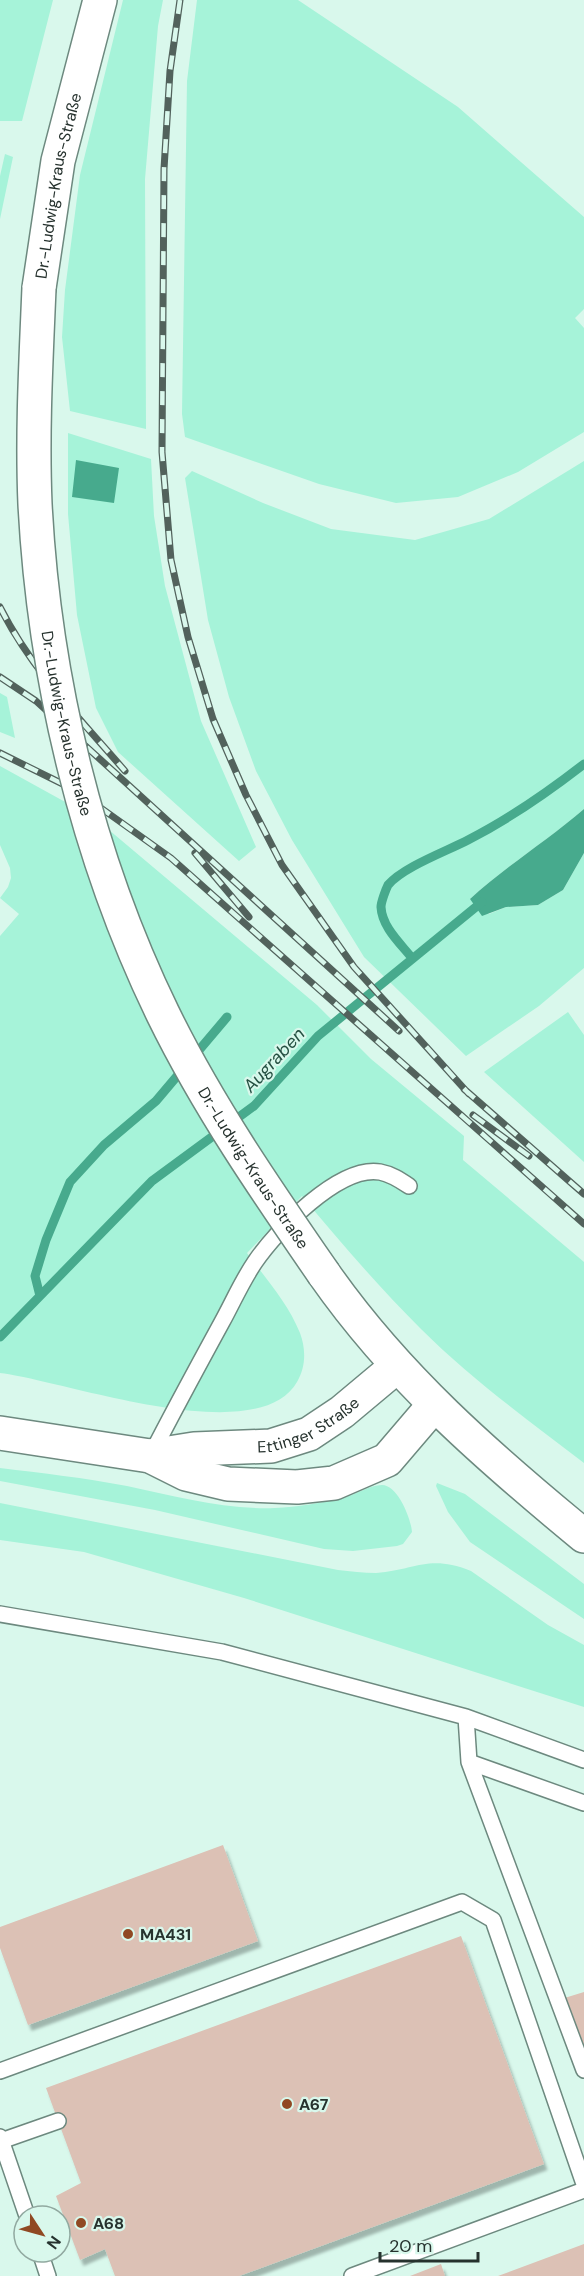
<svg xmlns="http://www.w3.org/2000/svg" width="584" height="2276" font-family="'DM Sans',sans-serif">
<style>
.green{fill:#a6f3d9}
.water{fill:#47aa8d}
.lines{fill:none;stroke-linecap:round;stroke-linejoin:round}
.stream{stroke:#47aa8d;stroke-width:9}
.building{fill:#dcc1b5;filter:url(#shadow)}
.service-casing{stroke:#6d897f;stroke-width:18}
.secondary-casing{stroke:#6d897f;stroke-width:36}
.service{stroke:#fff;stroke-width:15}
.secondary{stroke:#fff;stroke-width:33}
.rail-casing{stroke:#52625c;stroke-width:7}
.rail{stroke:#d9f8ec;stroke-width:4.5;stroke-dasharray:14;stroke-linecap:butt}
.secondary-bridge-casing{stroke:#6d897f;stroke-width:36;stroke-linecap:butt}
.secondary-bridge{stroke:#fff;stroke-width:33}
.poi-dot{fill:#904923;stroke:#d9f8ec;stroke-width:2}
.labels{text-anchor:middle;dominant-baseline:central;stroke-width:4.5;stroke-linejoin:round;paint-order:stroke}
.street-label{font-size:16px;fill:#26322e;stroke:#d9f8ec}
.poi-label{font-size:16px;font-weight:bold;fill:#26322e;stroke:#d9f8ec;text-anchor:start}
.water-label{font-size:18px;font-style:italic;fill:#265143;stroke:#d9f8ec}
</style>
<defs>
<filter id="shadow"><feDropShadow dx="3.5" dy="6" stdDeviation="1.5" flood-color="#0004"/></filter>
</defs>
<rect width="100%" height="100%" fill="#d9f8ec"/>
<path class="green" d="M0,0H53L22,121H0Z
M123,0H163L158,26L145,179L146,429L70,411L62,337L65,290L80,175Z
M197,0H298L458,107L584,217V309L575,318L584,328V432L518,472L458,497L396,503L319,484L185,437L182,414L187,81Z
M5,154L13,157L0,219V176Z
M68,433L151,459L154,516L165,586L201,721L256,847L239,861L118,752L96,708L77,615L68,514Z
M584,461V809C547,841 506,866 470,899L489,914L506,907L538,905L563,890L584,853V968L539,1006L466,1056L364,957L292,840L256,771L229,697L208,620L185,478L192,471L263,503L331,529L415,540L489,519Z
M0,693L7,697L15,738L0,732Z
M0,766L96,819L317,1005L371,1059L464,1136L463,1160L584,1262V1463C528,1420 471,1379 421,1329C379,1287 340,1242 302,1196L247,1253C266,1279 288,1303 300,1333C306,1349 306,1367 297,1382C257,1451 66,1381 0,1373V936L19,914L0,898L8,887L11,878L10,868L0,845Z
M568,1012L584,1035V1162L484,1072Z
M0,1468C42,1473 85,1478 127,1486C175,1496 226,1510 275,1508C297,1507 322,1503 343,1498C355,1495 370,1485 382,1485C398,1485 411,1519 412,1532L403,1544L397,1546L353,1551L324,1549L155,1510L0,1481Z
M437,1483L465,1494L584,1584V1619L470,1542L448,1512L436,1486Z
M0,1503L338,1570C350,1571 364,1573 376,1573C416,1570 429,1554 471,1571L548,1625L584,1645V1707L244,1598L84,1552L0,1540Z"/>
<path class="water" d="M76,460L119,468L114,503L72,497Z
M584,809V853L563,890L538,905L506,907L482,916L470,899C506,866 547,841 584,809Z"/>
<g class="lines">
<path class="stream" d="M412,958C400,943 382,927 381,907C381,902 386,889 388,885C403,867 447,851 468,840C509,819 548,792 584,764
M40,1296L35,1276L46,1240L70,1182L104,1145L156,1101L227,1017
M0,1337L152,1181L254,1106L318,1036L482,902"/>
</g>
<path class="building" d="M223,1845L258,1941L28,2025L0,1948V1927Z
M461,1936L544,2164L239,2276H115L105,2249L80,2260L56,2196L81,2183L46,2088Z
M584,1992V2061L558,2000Z
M584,2244V2276H498Z
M441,2264L445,2276H410Z"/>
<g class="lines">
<defs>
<path id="service" d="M151,1455C174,1410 198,1366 222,1322C233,1302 242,1281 255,1262C276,1231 339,1165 380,1172C391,1174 400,1180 409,1186
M0,1614L222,1652L466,1717L584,1760
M466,1717L469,1762L584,2070
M469,1762L584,1803
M0,2071L462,1902L493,1920L584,2184
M0,2137L27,2216
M1,2141L58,2121
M40,2252L48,2276
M352,2276L584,2190"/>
<g id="secondary">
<path id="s1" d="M39,288L58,161L100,0"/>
<path d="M324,1274C396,1377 488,1457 584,1536"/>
<path d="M0,1433L150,1456L186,1474L228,1484L297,1487L334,1483L387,1460L434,1405"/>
<path id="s2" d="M150,1456L194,1449L271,1446L309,1434L342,1412L397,1366"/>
</g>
</defs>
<use href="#service" class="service-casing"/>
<use href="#secondary" class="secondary-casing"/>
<use href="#service" class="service"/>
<use href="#secondary" class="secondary"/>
<defs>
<path id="rail" d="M180,0L170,71L164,169L162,452L171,560L188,637L213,719L246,795L282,865L354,967L469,1094
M0,607C31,669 80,719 125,771
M0,677L36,701L399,1031
M0,753L77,791L171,858L584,1224
M195,853L249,917
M464,1089L584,1194
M473,1115L529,1156"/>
</defs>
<use href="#rail" class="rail-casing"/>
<use href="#rail" class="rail"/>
<defs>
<g id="secondary-bridge">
<path id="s3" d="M39,288C36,360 32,432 35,504C44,678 87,858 163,1014C208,1106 266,1190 324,1274"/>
</g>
</defs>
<use href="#secondary-bridge" class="secondary-bridge-casing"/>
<use href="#secondary-bridge" class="secondary-bridge"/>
</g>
<g class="poi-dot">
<circle cx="128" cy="1934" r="6"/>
<circle cx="287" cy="2104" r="6"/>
<circle cx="81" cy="2223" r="6"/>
</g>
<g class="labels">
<g class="street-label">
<text stroke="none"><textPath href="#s1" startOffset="104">Dr.-Ludwig-Kraus-Straße</textPath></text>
<text stroke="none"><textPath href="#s3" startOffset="438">Dr.-Ludwig-Kraus-Straße</textPath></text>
<text stroke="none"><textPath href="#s3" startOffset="924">Dr.-Ludwig-Kraus-Straße</textPath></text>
<text stroke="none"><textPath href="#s2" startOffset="164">Ettinger Straße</textPath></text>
</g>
<g class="poi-label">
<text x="140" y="1934">MA431</text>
<text x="299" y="2104">A67</text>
<text x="93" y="2223">A68</text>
</g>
<g class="water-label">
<text transform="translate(274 1060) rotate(-47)">Augraben</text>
</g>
</g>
<g transform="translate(42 2234) rotate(126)"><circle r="28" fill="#d9f8ec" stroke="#91a9a0" stroke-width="1.5"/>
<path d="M0-4.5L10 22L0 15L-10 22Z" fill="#904923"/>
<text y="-9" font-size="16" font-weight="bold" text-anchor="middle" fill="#26322e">N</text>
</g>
<path d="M380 2252v9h98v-9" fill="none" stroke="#26322e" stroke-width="3"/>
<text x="389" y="2252" font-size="18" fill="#26322e" stroke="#d9f8ec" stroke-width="4.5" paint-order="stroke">20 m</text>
</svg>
